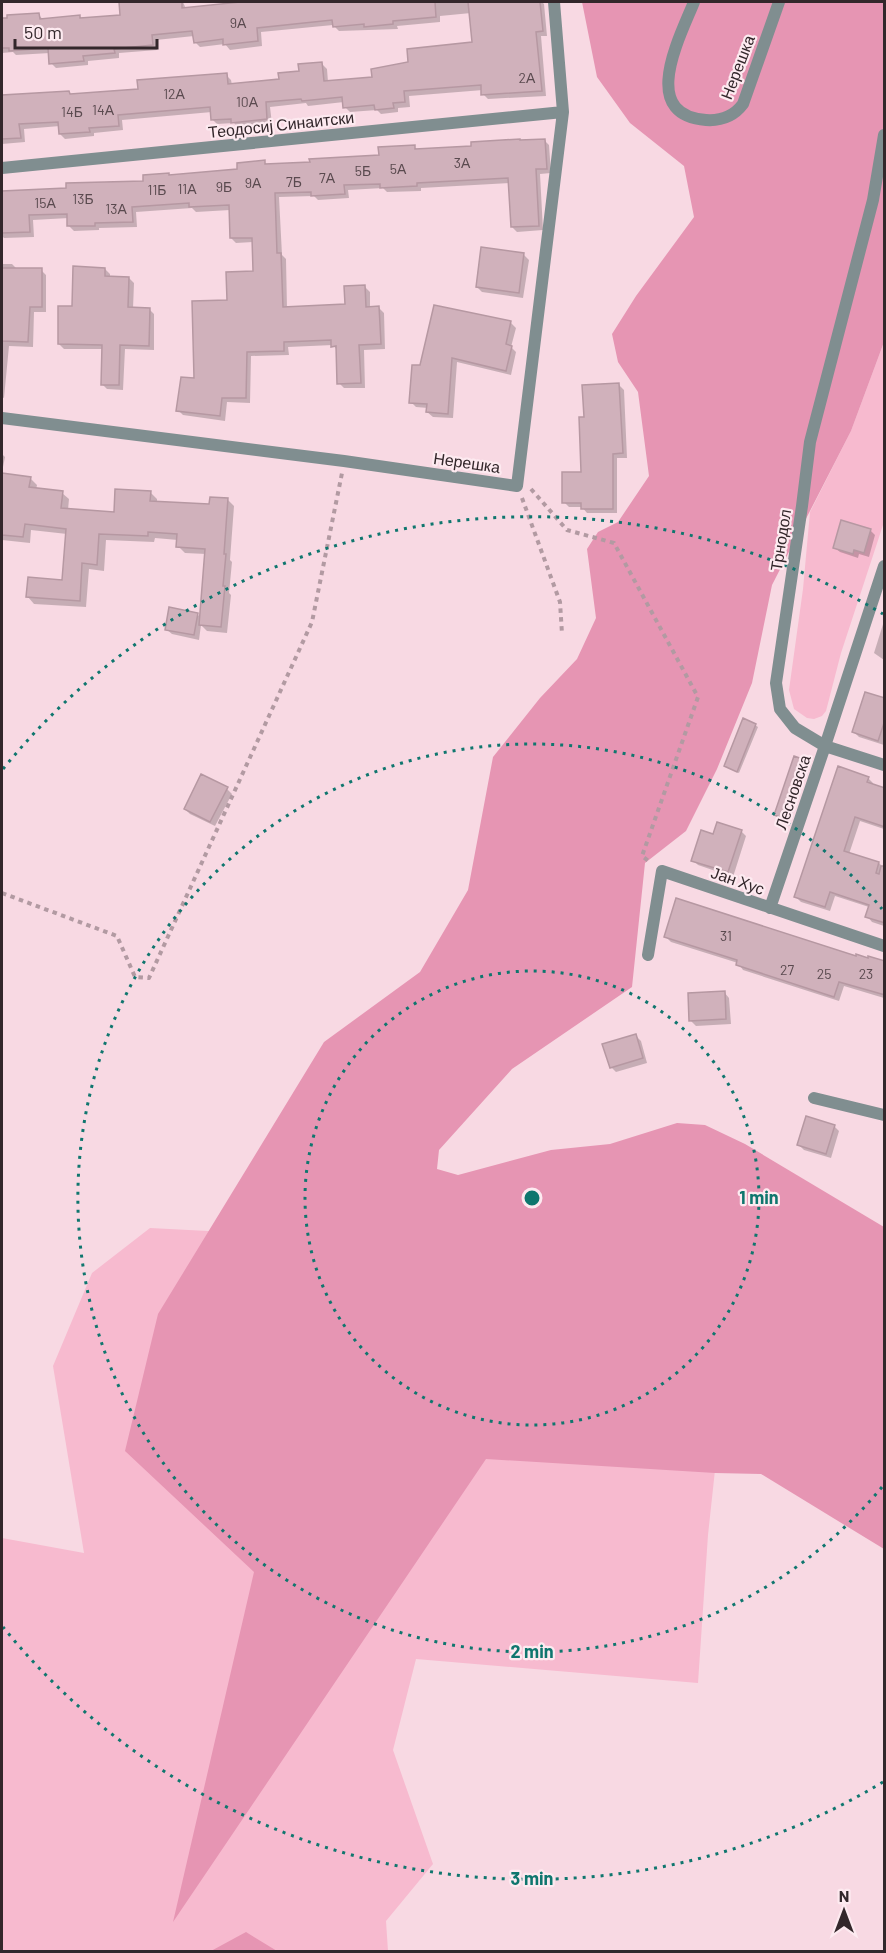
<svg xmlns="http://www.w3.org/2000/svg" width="886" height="1953" font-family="Barlow,sans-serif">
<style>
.green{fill:#f7bacf}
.forest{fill:#e695b3}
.shadow{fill:#0003}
.building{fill:#d0b1bb;stroke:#b698a2;stroke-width:1.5}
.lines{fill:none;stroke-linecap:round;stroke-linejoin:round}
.path{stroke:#b29aa2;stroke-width:4;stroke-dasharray:4.5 4.5;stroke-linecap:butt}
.minor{stroke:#808e90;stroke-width:12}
.ring{fill:none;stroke:#0f766e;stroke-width:3;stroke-dasharray:3 6}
.labels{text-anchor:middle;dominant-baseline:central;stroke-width:4.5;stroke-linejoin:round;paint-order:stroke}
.number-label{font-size:14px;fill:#5a4a4f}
.street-label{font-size:16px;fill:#33272b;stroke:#fdeaf0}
.centre{fill:#0f766e;stroke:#fdeaf0;stroke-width:3}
.ring-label{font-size:18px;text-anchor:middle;font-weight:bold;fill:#0f766e;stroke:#fdeaf0;stroke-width:4.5;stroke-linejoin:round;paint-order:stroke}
</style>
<rect width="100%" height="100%" fill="#f8d9e3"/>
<path class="green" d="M884,342V522L841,653L826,711L822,716L814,719L807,718L794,709L789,690L803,589L810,512L851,431Z
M150,1228L323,1237L726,1368L708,1535L698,1683L416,1659L393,1750L433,1864L386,1921L388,1951H2V1538L84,1553L53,1366L92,1273Z"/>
<path class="forest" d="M582,2H884V342L851,431L772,585L752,683L717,769L686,831L645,863L632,987L512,1069L439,1150L437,1169L458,1175L551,1150L610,1144L677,1123L705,1125L745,1144L884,1227V1549L761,1474L715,1473L486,1459L173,1922L254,1572L125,1451L158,1314L324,1042L420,972L468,890L493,757L540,698L577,659L596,618L587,549L598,532L618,522L649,476L638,392L618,362L612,334L636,296L694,217L684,166L630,123L597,77Z
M246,1932L277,1951H211Z"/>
<path class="shadow" d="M147,2H183L186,9L254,2H542L544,4L547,36H541L546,96L488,99L483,94V90L409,96L410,107L398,108V112L381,114L377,110L350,112L345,107L344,102L308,106L306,103L270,107L272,124L238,127L234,123L217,124L212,119V112L122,120L123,130L94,133V136L65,139L60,134V126L24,129L25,142L2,144V97L69,92L72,96L139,90L226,75L231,80L232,85L281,81L322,64L327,69L328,82L373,78L410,63L474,43L471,13L440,16V22L397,26L398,29L339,31L333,25L261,32L262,46L230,50L225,44L200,47L195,42L194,36L156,40L157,50L119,53V58L88,61V65L56,68L51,63L50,53L16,55L13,52L2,53V20L39,15L44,21L121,16L120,4Z
M544,140L549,145L551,173L540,174L543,230L517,232L512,227L510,183L421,188V191L387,192L383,188L348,190L349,198L318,200L314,196L279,197L282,255L286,259L287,309L346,305L365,287L370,292V308H379L384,313L385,349L364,350L365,388H344L339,383L337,350L333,345L288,347L289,355L251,356L250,403L227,402L225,421L183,415L178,410L195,380L229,301L255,273L253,242L236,243L231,238L230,210L196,212L192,208L136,212L137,227L99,228V230L74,231L69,226V218L33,220L34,237L4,238L2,236V192L145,183L170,176L239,170L264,162L268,165L380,157L414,147L418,150Z
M524,255L529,260L523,298L482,292L477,287Z
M2,264H12L18,270H41L46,275V312H34L33,347L9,346L4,398L2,397Z
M105,269L110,274V277L129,278L134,283L133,309H149L154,314V350L125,349L123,390L107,389L102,384L104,349H64L59,344L73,308Z
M511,323L516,328L511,347L516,352L511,375L457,362L453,418L433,417L427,412L428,408L416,407L411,402L421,367Z
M619,385L624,390L627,458H617V513H587L582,507H569L564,502L583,473Z
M2,454L5,457L2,472Z
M2,475L30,478L37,485L36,490L62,493L69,499L68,510L115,513L150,492L157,499V503L211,505L227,499L234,506L230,560L232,562L229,593L231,595L227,633L207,631L201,625L199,640L172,634L166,629L197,614L201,618L206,554L185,553L178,546V540L155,538L154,542L106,540L104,571L89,569L86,607L34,604L28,597L63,581L67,534L31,530L30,543L2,540Z
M870,530L875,535L869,557L859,554L858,558L840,552L834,547Z
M884,621V660L874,653Z
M884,700V745L859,737L854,732Z
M755,725L758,727L739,773L728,768L726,766Z
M807,762L809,765L790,821L777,817L775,815Z
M868,778L873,783V786L884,790V829L860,821L849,854L879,863L884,868V926L872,922L867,916L869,907L835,896L830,911L801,902L796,897Z
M227,789L232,794L215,826L190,814L185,809Z
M741,831L746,836L733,877L698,865L693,860Z
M666,937L884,962V998L844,986L839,1001L743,970L738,963L671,942Z
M724,992L729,998L731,1024L696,1026L691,1021Z
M636,1036L641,1041L647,1063L616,1072L611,1067Z
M834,1126L839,1131L831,1158L804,1150L799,1145Z"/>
<path class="building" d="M119,2H182V8L240,2H435L436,17L393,21V24L364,27V24L333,27L332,20L257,28L258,41L223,45V39L194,43L192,31L152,35L153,45L114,49L115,53L83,56L84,61L49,64L48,48L9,51V48H2V18H7V15L39,13L40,19L80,15V18L120,15Z
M468,2H540L543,31L536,32L542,91L481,95V85L404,91L405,102L393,103L394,108L375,110L374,105L343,108L342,97L302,101L301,99L266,102L267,119L231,123V119L211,120L210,107L118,115L119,126L89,128L90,132L59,134L58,122L19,124L21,138L2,139V95L69,91L70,94L138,89L137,80L227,73L228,84L279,79L278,73L299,71L298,64L322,62L324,81L372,77L371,69L408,62L407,49L472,42Z
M520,139V140L545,139L547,169H536L539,226L511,227L508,178L417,183V186L380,188V184L344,185L345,194L311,196V192L275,193L277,253H281L283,307L345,304L344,286L365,285L366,307L379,306L381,344L359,345L361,383L337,384L336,346L331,347V340L284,342V351L247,352L246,398H222L220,416L176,411L181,377L194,378L192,301L227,300L226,272L253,271L252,238H230L229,205L189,207V203L132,207L133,222L95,223V226H67V214L29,215L30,232L2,233V191L66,188V183L143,181V175L169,173V175L237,169V163L265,160V164L310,162L309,159L379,155L378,147L415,145V149L471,146V142Z
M481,247L524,253L519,293L476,287Z
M73,266L105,268V276L129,277L128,307L150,308L149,346L120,345L119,385H101L102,345L58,344V306H72Z
M2,268H42V307H30L28,342L2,341Z
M434,305L511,321L506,344L512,346L506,371L452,358L448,414L426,412L427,404L409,403L412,365H420Z
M619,383L623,453L613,454V509H581V503H562V472H581L579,417H584L582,385Z
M2,473L31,477L29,487L63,491L61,508L114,512L115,489L151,491L150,501L209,504L210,497L228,498L224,554H226L223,586H225L221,627L199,625L205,549L176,547L177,534L148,532V536L99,534L97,565L82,563L80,601L26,597L28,577L62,580L66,529L25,524L23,537L2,535Z
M841,520L871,529L864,553L854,550L853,554L833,548Z
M169,607L198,613L194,635L165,630Z
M865,692L885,698V720L878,741L852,732Z
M743,718L756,724L737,772L724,766Z
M794,756L808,761L788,820L774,815Z
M838,766L869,777L867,782L885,788V827L855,817L844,851L879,862L876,873L879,874L881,866H885V923L865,917L869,905L830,892L825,907L794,897Z
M201,774L228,787L210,822L184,809Z
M717,822L742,830L728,872L691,861L701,830L713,834Z
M676,898L856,956V954L868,958V956L885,961V995L839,982L834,997L736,965L737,960L664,937Z
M725,991L726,1019L689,1021L688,993Z
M636,1034L643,1058L610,1068L602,1044Z
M806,1116L835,1125L826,1154L797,1145Z"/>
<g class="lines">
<path class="path" d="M531,489L567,530L614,543L698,697L642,856L650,862
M522,498L560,602L562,634
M2,893L117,936L135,977L149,978L312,622L342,473"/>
<path class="minor" d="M694,2C680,37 638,115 706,120C721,121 734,116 743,104L779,2
M884,135L873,200L810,442L802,506L776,683L780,709L795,728L825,746L884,566
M2,168L563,112
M2,418L344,461L517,486L563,112L554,2
M770,908L825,746L884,765
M648,955L662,871L884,946
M814,1098L884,1115"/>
</g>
<g class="ring">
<circle cx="532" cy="1198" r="227"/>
<path d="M882 1487A454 454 0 1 1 882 909"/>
<path d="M883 1782A681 681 0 0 1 3 1627M3 769A681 681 0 0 1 883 614"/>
</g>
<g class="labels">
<g class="number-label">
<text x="238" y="22">9А</text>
<text x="527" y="77">2А</text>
<text x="174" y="93">12А</text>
<text x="247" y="101">10А</text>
<text x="103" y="109">14А</text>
<text x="72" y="111">14Б</text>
<text x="462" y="162">3А</text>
<text x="398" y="168">5А</text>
<text x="363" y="170">5Б</text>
<text x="327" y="177">7А</text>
<text x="294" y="181">7Б</text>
<text x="253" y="182">9А</text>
<text x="224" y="186">9Б</text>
<text x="187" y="188">11А</text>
<text x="157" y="189">11Б</text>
<text x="83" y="198">13Б</text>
<text x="45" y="202">15А</text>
<text x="116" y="208">13А</text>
<text x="726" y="935">31</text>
<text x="787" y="969">27</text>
<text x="824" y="973">25</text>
<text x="866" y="973">23</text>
</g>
<g class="street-label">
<text transform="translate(737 67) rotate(-69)">Нерешка</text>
<text transform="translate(281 124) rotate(-6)">Теодосиј Синаитски</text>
<text transform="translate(467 462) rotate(8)">Нерешка</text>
<text transform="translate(780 540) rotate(-81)">Трнодол</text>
<text transform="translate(792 792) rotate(-71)">Лесновска</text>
<text transform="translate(738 880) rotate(19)">Јан Хус</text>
</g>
</g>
<circle cx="532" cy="1198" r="9" class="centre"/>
<g class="ring-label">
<text x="759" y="1204">1 min</text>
<text x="532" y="1658">2 min</text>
<text x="532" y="1885">3 min</text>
</g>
<rect width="886" height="1953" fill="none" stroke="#33272b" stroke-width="6"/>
<g transform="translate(844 1911)" stroke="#fdeaf0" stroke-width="4.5" paint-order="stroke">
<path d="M0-4.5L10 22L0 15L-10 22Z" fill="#33272b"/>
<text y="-9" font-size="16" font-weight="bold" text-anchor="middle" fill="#33272b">N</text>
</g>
<path d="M15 39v9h142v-9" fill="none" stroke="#33272b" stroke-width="3"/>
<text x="24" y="39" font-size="18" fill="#33272b" stroke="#fdeaf0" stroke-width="4.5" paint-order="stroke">50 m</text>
</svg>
